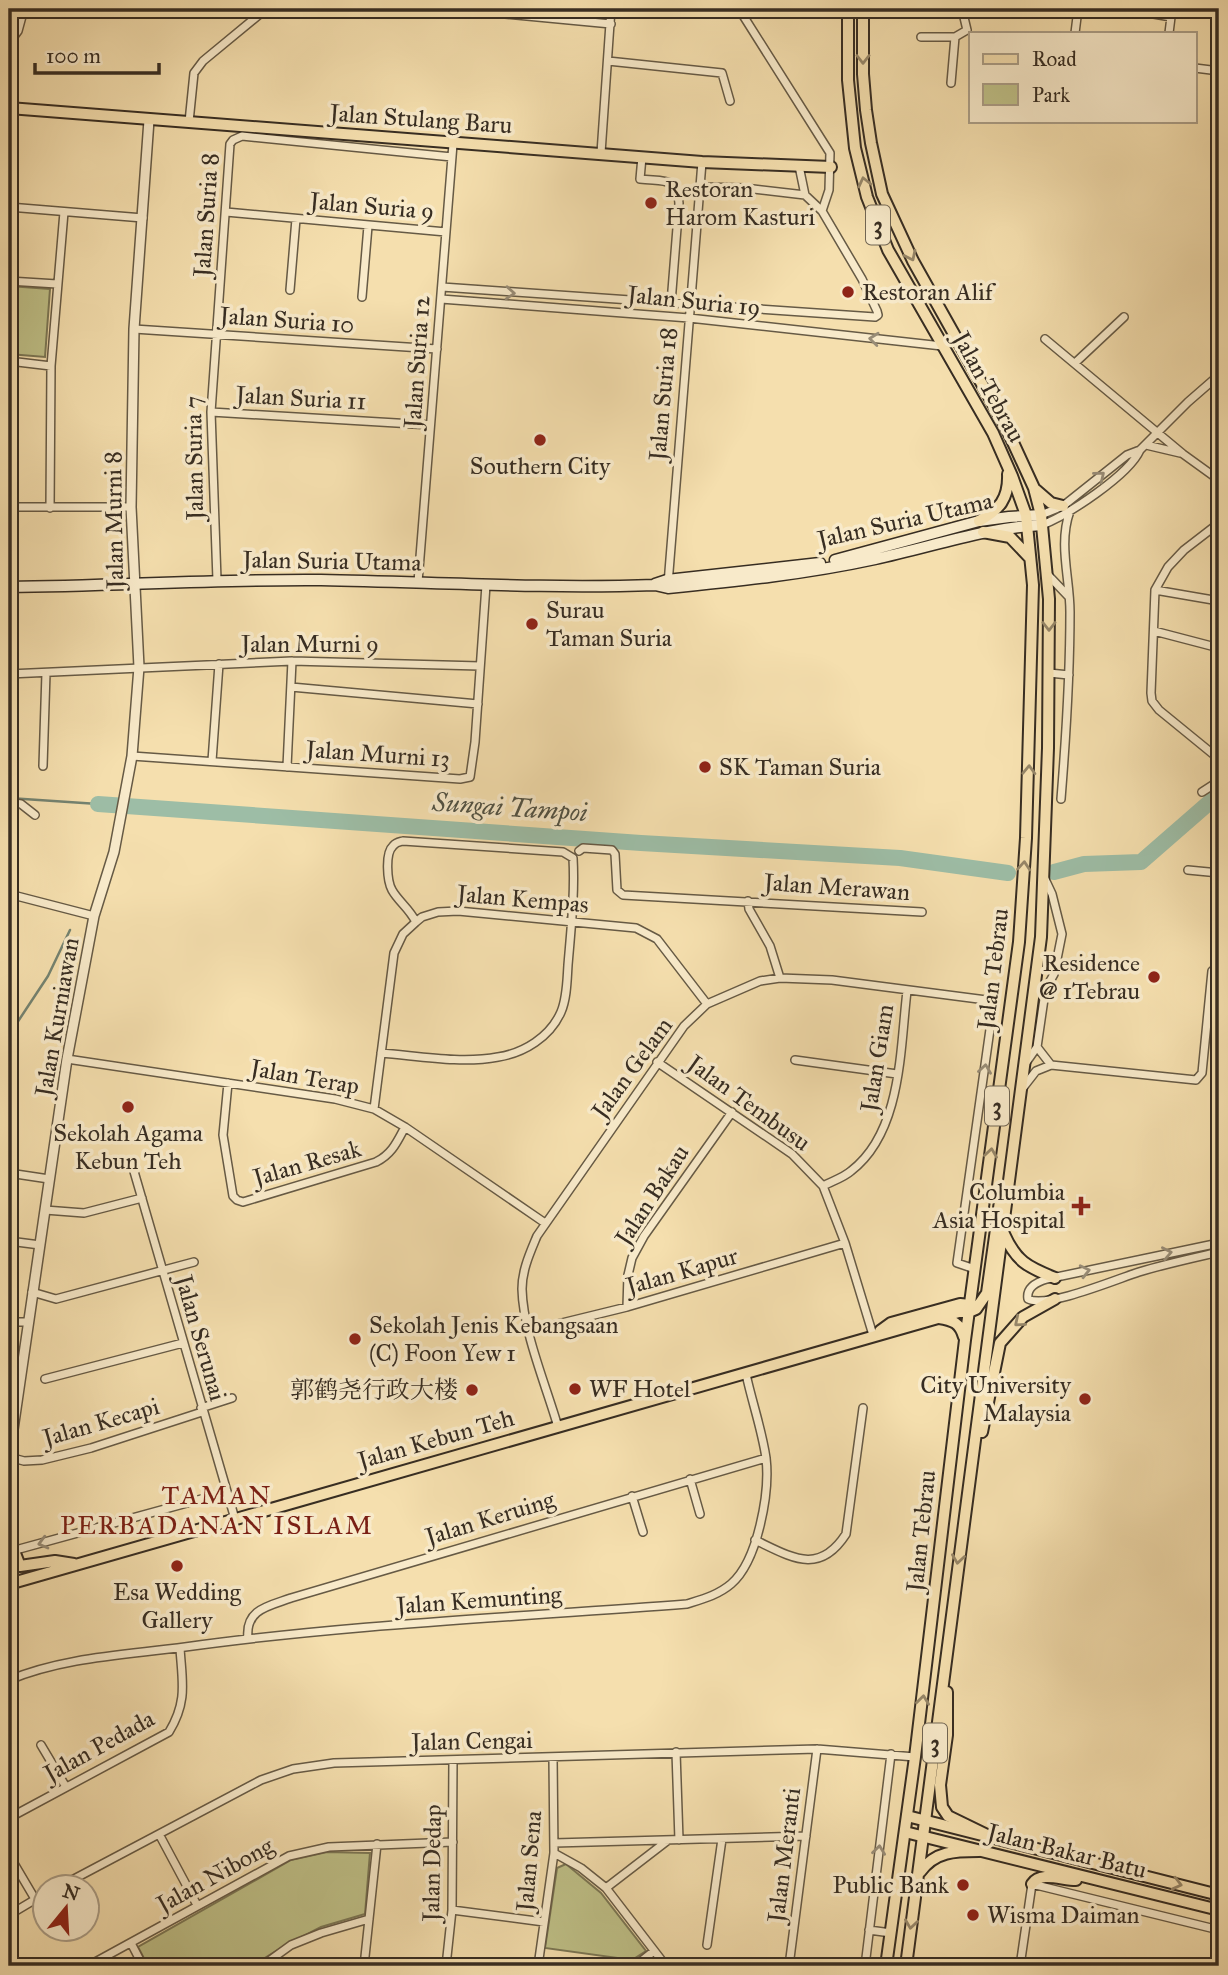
<svg xmlns="http://www.w3.org/2000/svg" width="1228" height="1975" font-family="'IM FELL Great Primer','Noto Serif SC',serif">
<style>
.green{fill:#bfc188;stroke:#7b7755;stroke-width:2}
.lines{fill:none;stroke-linecap:round;stroke-linejoin:round}
.stream{stroke:#748371;stroke-width:2.5}
.river{stroke:#9dbda6;stroke-width:16}
.minor-casing{stroke:#665a45;stroke-width:10}
.tertiary-casing{stroke:#665a45;stroke-width:12}
.secondary-casing{stroke:#372d22;stroke-width:13}
.primary-casing{stroke:#372d22;stroke-width:14}
.trunk-casing{stroke:#372d22;stroke-width:14}
.minor{stroke:#f8eaca;stroke-width:7}
.tertiary{stroke:#f8eaca;stroke-width:9}
.secondary{stroke:#f8eaca;stroke-width:10}
.primary{stroke:#f5dfae;stroke-width:10}
.trunk{stroke:#f5dfae;stroke-width:10}
.oneway{stroke:#968668}
.oneway2{stroke:#988c76}
.poi-dot{fill:#8f2418;stroke:#f8eaca;stroke-width:2.5}
.labels{text-anchor:middle;dominant-baseline:central;stroke-width:7;stroke-linejoin:round;paint-order:stroke}
.shield{fill:#f8eaca;stroke:#716654;stroke-width:2}
.shield-label{font-size:23px;font-weight:bold;fill:#372d22}
.street-label{font-size:24px;fill:#372d22;stroke:#f8eaca}
.poi-label{font-size:24px;fill:#372d22;stroke:#f8eaca;text-anchor:start}
.water-label{font-size:26px;font-style:italic;fill:#505143;stroke:#f8eaca}
.neighbourhood-label{font-size:26px;letter-spacing:2px;fill:#7a1f14;stroke:#f8eaca}
</style>
<rect width="100%" height="100%" fill="#f5dfae"/>
<filter id="stains"><feTurbulence type="fractalNoise" baseFrequency=".00286" numOctaves="4"/><feColorMatrix values="0 0 0 0 .2 0 0 0 0 .09 0 0 0 0 .02 0 0 0 .5 -.17"/></filter>
<radialGradient id="worn" r=".72"><stop offset=".6" stop-color="#630" stop-opacity="0"/><stop offset="1" stop-color="#630" stop-opacity=".3"/></radialGradient>
<path class="green" d="M9,286L50,289L45,357L9,354Z
M327,1852L370,1853L365,1914L321,1927L284,1946L252,1966H148L138,1947L291,1860Z
M566,1864L601,1893L646,1951L632,1960L545,1948L557,1868Z"/>
<g class="lines">
<path class="stream" d="M9,798L98,804
M9,1035L48,976L70,930"/>
<path class="river" d="M98,804L641,843L900,858L1008,873
M1054,872L1084,864L1141,862L1219,794"/>
<defs>
<path id="minor" d="M453,9L611,24
M739,9L830,153L829,190L822,211
M962,9L967,30
M1125,9L1171,17L1169,33
M1075,33L1078,9
M921,37H955
M9,43L18,31L24,9
M608,61L722,73L730,101
M1195,68L1219,71
M951,83L955,37L967,30
M189,122L194,73L203,61L266,9
M601,153L611,9
M642,157L640,179C663,182 677,176 679,203L671,303
M700,187L745,188L805,195
M9,207L143,218
M226,212L446,232
M9,281L57,284
M442,287L875,317L878,315L877,311L862,279L822,211L805,195L799,166
M290,290L296,219
M362,297L368,226
M441,299L689,318L942,346
M134,329L437,349
M1045,339L1183,454L1219,480
M9,361L51,366
M1075,363L1124,317
M211,412L430,425
M1146,445L1180,453
M9,507H131
M50,508L51,366L64,212
M1041,515L1063,506L1127,455L1140,450L1188,402L1219,375
M1219,523L1184,550L1168,567L1155,590L1151,693L1152,701L1159,710L1219,759
M1042,525C1068,515 1129,475 1140,450
M1048,575L1069,597
M217,580L211,412L230,144L233,140L242,136L452,157
M418,582L453,144
M668,584L702,162
M1155,590L1219,601
M1154,631L1219,648
M1049,673L1069,675
M9,674L292,661L480,666
M291,687L478,704
M1218,701H1219
M132,756L460,779L470,777L475,742L486,585
M212,761L219,664
M43,766L46,673
M287,767L292,661
M1202,792L1219,781
M1061,799C1066,737 1070,674 1070,612C1070,578 1058,544 1070,511
M9,802L21,804L35,815
M579,851L583,848L612,850L615,854L617,890L623,895L922,912
M1188,870L1219,873
M9,894L94,916
M748,901L749,909L770,946L780,978
M1037,1047L1051,1065
M381,1053C419,1056 461,1064 498,1057C524,1053 550,1037 561,1012C567,998 567,980 568,965C571,929 575,893 573,858L563,852L403,841C399,842 396,842 393,846C385,853 387,881 392,890C398,901 409,908 416,922
M67,1059L335,1099L374,1109L405,1127L545,1223
M795,1060L897,1074
M657,1062L792,1154L823,1186L845,1243L873,1335
M1025,1064L1037,1047L1044,999L1049,983L1054,974L1062,934L1052,894L1045,879
M228,1083L223,1135L233,1196L237,1200L243,1202L376,1162C392,1154 397,1142 405,1127
M1022,1089L1036,1071L1051,1065L1196,1080L1202,1073L1212,971L1219,965
M374,1109L394,953L403,934L416,922L422,917L438,912L458,911L636,928L657,939L707,1004
M133,1168L235,1519
M9,1173L49,1179
M823,1186C832,1181 843,1178 851,1171C902,1132 900,1049 907,991
M45,1210L84,1213L142,1198
M9,1241L40,1245
M1219,1243L1047,1279C1037,1282 1026,1287 1028,1299C1046,1309 1117,1279 1139,1272C1165,1264 1193,1258 1219,1252
M32,1292L56,1299L194,1262
M627,1307L628,1275L632,1258L644,1236L732,1112
M9,1322H28
M529,1331L627,1307L845,1243
M45,1379L183,1343
M201,1408L232,1398
M558,1427C546,1385 523,1332 522,1289C522,1270 530,1253 537,1236L684,1026L707,1004L760,981L780,978L832,980L994,1001L957,1263L975,1269
M9,1457L24,1461L42,1460L91,1448L202,1412
M690,1479L700,1514
M632,1496L643,1532
M755,1540C791,1557 819,1576 846,1534L863,1408
M12,1551L227,1492
M248,1638C245,1609 269,1606 291,1598L766,1458
M9,1680C65,1657 126,1655 185,1647C351,1624 520,1617 687,1604C703,1599 718,1595 731,1584C758,1561 770,1492 766,1458C762,1430 752,1402 746,1374
M41,1745L66,1787
M676,1752L679,1840
M9,1818L169,1732C188,1701 182,1681 180,1648
M159,1834L197,1905
M554,1843L806,1836
M554,1853L581,1868L606,1888L666,1966
M9,1855L35,1899
M57,1888L261,1780L293,1769L334,1763L817,1749L915,1757
M606,1888L667,1841
M452,1910L544,1922
M9,1915L46,1893
M869,1930L891,1933
M131,1943L143,1966
M707,1945L722,1839
M88,1966L289,1856L329,1847L453,1842
M262,1966L291,1945L321,1933L369,1919
M364,1966L377,1844
M446,1966L452,1910L453,1761
M538,1966L554,1853L553,1758
M635,1966L654,1951
M789,1966L817,1749
M865,1966L891,1754
M1020,1966L1032,1884L1219,1930"/>
<path id="tertiary" d="M9,1457L67,1059L94,916L114,852L132,756L139,667L131,507L134,329L149,120"/>
<path id="secondary" d="M835,560L979,521L1009,517L1041,515
M655,584L667,580L820,563
M9,587C113,586 217,579 321,580C432,582 543,589 655,585L668,588C737,581 806,574 875,559C932,547 983,528 1042,525"/>
<path id="primary" d="M9,108L702,162L831,167
M880,1331L891,1323L960,1304L970,1305
M9,1538L20,1566L55,1561L74,1564
M9,1584L959,1312H969
M907,1816L1219,1895
M905,1832L1219,1910
M1032,1884C1041,1871 1061,1880 1076,1880"/>
<path id="trunk" d="M848,9V80L855,148L867,197L888,250L993,433L1012,476L1026,515L1033,585L1026,838L1019,942L965,1340L915,1757L886,1966
M863,9V74L866,110L871,143L882,194L913,261L1005,425L1034,488L1041,515L1049,599L1048,748L1041,937L906,1966
M1036,490L1051,503L1063,506
M979,521C999,510 1009,499 1008,474
M983,532L1010,537L1029,557
M1004,1234C1016,1261 1027,1267 1055,1278
M969,1312L976,1309L987,1293L1001,1194
M939,1318C953,1320 960,1323 964,1337
M982,1432L1000,1343L1023,1317L1055,1299
M947,1692V1735L940,1785L942,1807L948,1816L987,1835
M920,1872C935,1851 955,1851 979,1851"/>
</defs>
<use href="#minor" class="minor-casing"/>
<use href="#tertiary" class="tertiary-casing"/>
<use href="#secondary" class="secondary-casing"/>
<use href="#primary" class="primary-casing"/>
<use href="#trunk" class="trunk-casing"/>
<use href="#minor" class="minor"/>
<use href="#tertiary" class="tertiary"/>
<use href="#secondary" class="secondary"/>
<use href="#primary" class="primary"/>
<use href="#trunk" class="trunk"/>
</g>
<defs><path id="oneway-chevron" d="M-2-3.5L2.5 0L-2 3.5" fill="none" stroke-width="1.6" stroke-linecap="round" stroke-linejoin="round" transform="scale(1.75)"/></defs>
<g class="oneway">
<use href="#oneway-chevron" transform="translate(863 59) rotate(90)"/>
<use href="#oneway-chevron" transform="translate(864 182) rotate(-103)"/>
<use href="#oneway-chevron" transform="translate(911 256) rotate(64)"/>
<use href="#oneway-chevron" transform="translate(1049 626) rotate(90)"/>
<use href="#oneway-chevron" transform="translate(1029 770) rotate(-88)"/>
<use href="#oneway-chevron" transform="translate(1024 866) rotate(-86)"/>
<use href="#oneway-chevron" transform="translate(991 1153) rotate(-82)"/>
<use href="#oneway-chevron" transform="translate(1019 1322) rotate(140)"/>
<use href="#oneway-chevron" transform="translate(958 1559) rotate(98)"/>
<use href="#oneway-chevron" transform="translate(923 1700) rotate(-83)"/>
<use href="#oneway-chevron" transform="translate(1177 1884) rotate(14)"/>
<use href="#oneway-chevron" transform="translate(911 1924) rotate(98)"/>
</g>
<g class="oneway2">
<use href="#oneway-chevron" transform="translate(510 293) rotate(4)"/>
<use href="#oneway-chevron" transform="translate(874 339) rotate(-174)"/>
<use href="#oneway-chevron" transform="translate(1100 476) rotate(-39)"/>
<use href="#oneway-chevron" transform="translate(985 1069) rotate(-82)"/>
<use href="#oneway-chevron" transform="translate(1167 1253) rotate(-11)"/>
<use href="#oneway-chevron" transform="translate(1085 1271) rotate(-13)"/>
<use href="#oneway-chevron" transform="translate(43 1543) rotate(165)"/>
<use href="#oneway-chevron" transform="translate(879 1850) rotate(-83)"/>
</g>
<g class="poi-dot">
<circle cx="651" cy="203" r="7"/>
<circle cx="848" cy="292" r="7"/>
<circle cx="540" cy="440" r="7"/>
<circle cx="532" cy="624" r="7"/>
<circle cx="705" cy="767" r="7"/>
<circle cx="1154" cy="977" r="7"/>
<circle cx="128" cy="1107" r="7"/>
<path d="M1077.5 1195.5h7v7h7v7h-7v7h-7v-7h-7v-7h7z"/>
<circle cx="355" cy="1339" r="7"/>
<circle cx="575" cy="1389" r="7"/>
<circle cx="472" cy="1390" r="7"/>
<circle cx="1085" cy="1399" r="7"/>
<circle cx="177" cy="1566" r="7"/>
<circle cx="963" cy="1885" r="7"/>
<circle cx="973" cy="1915" r="7"/>
</g>
<g class="labels">
<g class="shield">
<rect x="866" y="205.5" width="24" height="39" rx="5"/>
<rect x="985" y="1086.5" width="24" height="39" rx="5"/>
<rect x="923" y="1723.5" width="24" height="39" rx="5"/>
</g>
<g class="shield-label">
<text x="878" y="225">3</text>
<text x="997" y="1106">3</text>
<text x="935" y="1743">3</text>
</g>
<g class="street-label">
<text transform="translate(421 119) rotate(4)">Jalan Stulang Baru</text>
<text transform="translate(372 206) rotate(5)">Jalan Suria 9</text>
<text transform="translate(206 215) rotate(-86)">Jalan Suria 8</text>
<text transform="translate(694 301) rotate(6)">Jalan Suria 19</text>
<text transform="translate(287 320) rotate(4)">Jalan Suria 10</text>
<text transform="translate(417 362) rotate(-86)">Jalan Suria 12</text>
<text transform="translate(989 387) rotate(61)">Jalan Tebrau</text>
<text transform="translate(663 394) rotate(-85)">Jalan Suria 18</text>
<text transform="translate(301 398) rotate(3)">Jalan Suria 11</text>
<text transform="translate(194 458) rotate(-91)">Jalan Suria 7</text>
<text transform="translate(114 520) rotate(-91)">Jalan Murni 8</text>
<text transform="translate(905 520) rotate(-13)">Jalan Suria Utama</text>
<text transform="translate(332 561) rotate(1)">Jalan Suria Utama</text>
<text x="310" y="644">Jalan Murni 9</text>
<text transform="translate(378 754) rotate(4)">Jalan Murni 13</text>
<text transform="translate(837 887) rotate(4)">Jalan Merawan</text>
<text transform="translate(523 899) rotate(5)">Jalan Kempas</text>
<text transform="translate(993 969) rotate(-83)">Jalan Tebrau</text>
<text transform="translate(57 1017) rotate(-80)">Jalan Kurniawan</text>
<text transform="translate(877 1058) rotate(-81)">Jalan Giam</text>
<text transform="translate(632 1068) rotate(-54)">Jalan Gelam</text>
<text transform="translate(305 1077) rotate(10)">Jalan Terap</text>
<text transform="translate(749 1103) rotate(36)">Jalan Tembusu</text>
<text transform="translate(307 1163) rotate(-16)">Jalan Resak</text>
<text transform="translate(652 1195) rotate(-57)">Jalan Bakau</text>
<text transform="translate(682 1271) rotate(-16)">Jalan Kapur</text>
<text transform="translate(201 1338) rotate(74)">Jalan Serunai</text>
<text transform="translate(101 1422) rotate(-16)">Jalan Kecapi</text>
<text transform="translate(436 1439) rotate(-16)">Jalan Kebun Teh</text>
<text transform="translate(490 1518) rotate(-17)">Jalan Keruing</text>
<text transform="translate(921 1531) rotate(-84)">Jalan Tebrau</text>
<text transform="translate(479 1600) rotate(-4)">Jalan Kemunting</text>
<text transform="translate(472 1741) rotate(-1)">Jalan Cengai</text>
<text transform="translate(99 1746) rotate(-29)">Jalan Pedada</text>
<text transform="translate(1067 1851) rotate(14)">Jalan Bakar Batu</text>
<text transform="translate(784 1855) rotate(-83)">Jalan Meranti</text>
<text transform="translate(529 1861) rotate(-85)">Jalan Sena</text>
<text transform="translate(432 1863) rotate(-89)">Jalan Dedap</text>
<text transform="translate(215 1875) rotate(-29)">Jalan Nibong</text>
</g>
<g class="poi-label">
<text x="665" y="189">Restoran<tspan x="665" dy="28">Harom Kasturi</tspan></text>
<text x="862" y="292">Restoran Alif</text>
<text x="540" y="466" text-anchor="middle">Southern City</text>
<text x="546" y="610">Surau<tspan x="546" dy="28">Taman Suria</tspan></text>
<text x="719" y="767">SK Taman Suria</text>
<text x="1140" y="963" text-anchor="end">Residence<tspan x="1140" dy="28">@ 1Tebrau</tspan></text>
<text x="128" y="1133" text-anchor="middle">Sekolah Agama<tspan x="128" dy="28">Kebun Teh</tspan></text>
<text x="1065" y="1192" text-anchor="end">Columbia<tspan x="1065" dy="28">Asia Hospital</tspan></text>
<text x="369" y="1325">Sekolah Jenis Kebangsaan<tspan x="369" dy="28">(C) Foon Yew 1</tspan></text>
<text x="1071" y="1385" text-anchor="end">City University<tspan x="1071" dy="28">Malaysia</tspan></text>
<text x="589" y="1389">WF Hotel</text>
<text x="458" y="1390" text-anchor="end">郭鹤尧行政大楼</text>
<text x="177" y="1592" text-anchor="middle">Esa Wedding<tspan x="177" dy="28">Gallery</tspan></text>
<text x="949" y="1885" text-anchor="end">Public Bank</text>
<text x="987" y="1915">Wisma Daiman</text>
</g>
<g class="water-label">
<text transform="translate(510 807) rotate(4)">Sungai Tampoi</text>
</g>
<g class="neighbourhood-label">
<text x="217" y="1495">TAMAN<tspan x="217" dy="30">PERBADANAN ISLAM</tspan></text>
</g>
</g>
<rect width="1228" height="1975" fill="none" stroke="#f5dfae" stroke-width="35"/>
<rect x="10" y="10" width="1207" height="1954" fill="none" stroke="#372d22" stroke-width="3.5"/>
<rect x="18" y="18" width="1193" height="1940" fill="none" stroke="#372d22" stroke-width="2"/>
<rect x="969" y="32" width="228" height="91" fill="#f8eaca" stroke="#ab9e87" stroke-width="2"/>
<rect x="983" y="54" width="35" height="10" fill="#f5dfae" stroke="#ab9e87" stroke-width="2"/>
<text x="1032" y="66" font-size="21" fill="#372d22">Road</text>
<rect x="983" y="84" width="35" height="21" fill="#bfc188" stroke="#ab9e87" stroke-width="2"/>
<text x="1032" y="102" font-size="21" fill="#372d22">Park</text>
<g transform="translate(66 1908) rotate(18)"><circle r="33" fill="#f8eaca" stroke="#ab9e87" stroke-width="2"/>
<path d="M0-5L12 26L0 18L-12 26Z" fill="#8f2418"/>
<text y="-10" font-size="19" font-weight="bold" text-anchor="middle" fill="#372d22">N</text>
</g>
<path d="M35 63v10h124v-10" fill="none" stroke="#372d22" stroke-width="3.5"/>
<text x="46" y="63" font-size="21" fill="#372d22" stroke="#f8eaca" stroke-width="5" paint-order="stroke">100 m</text>
<rect width="100%" height="100%" filter="url(#stains)"/>
<rect width="100%" height="100%" fill="url(#worn)"/>
</svg>
